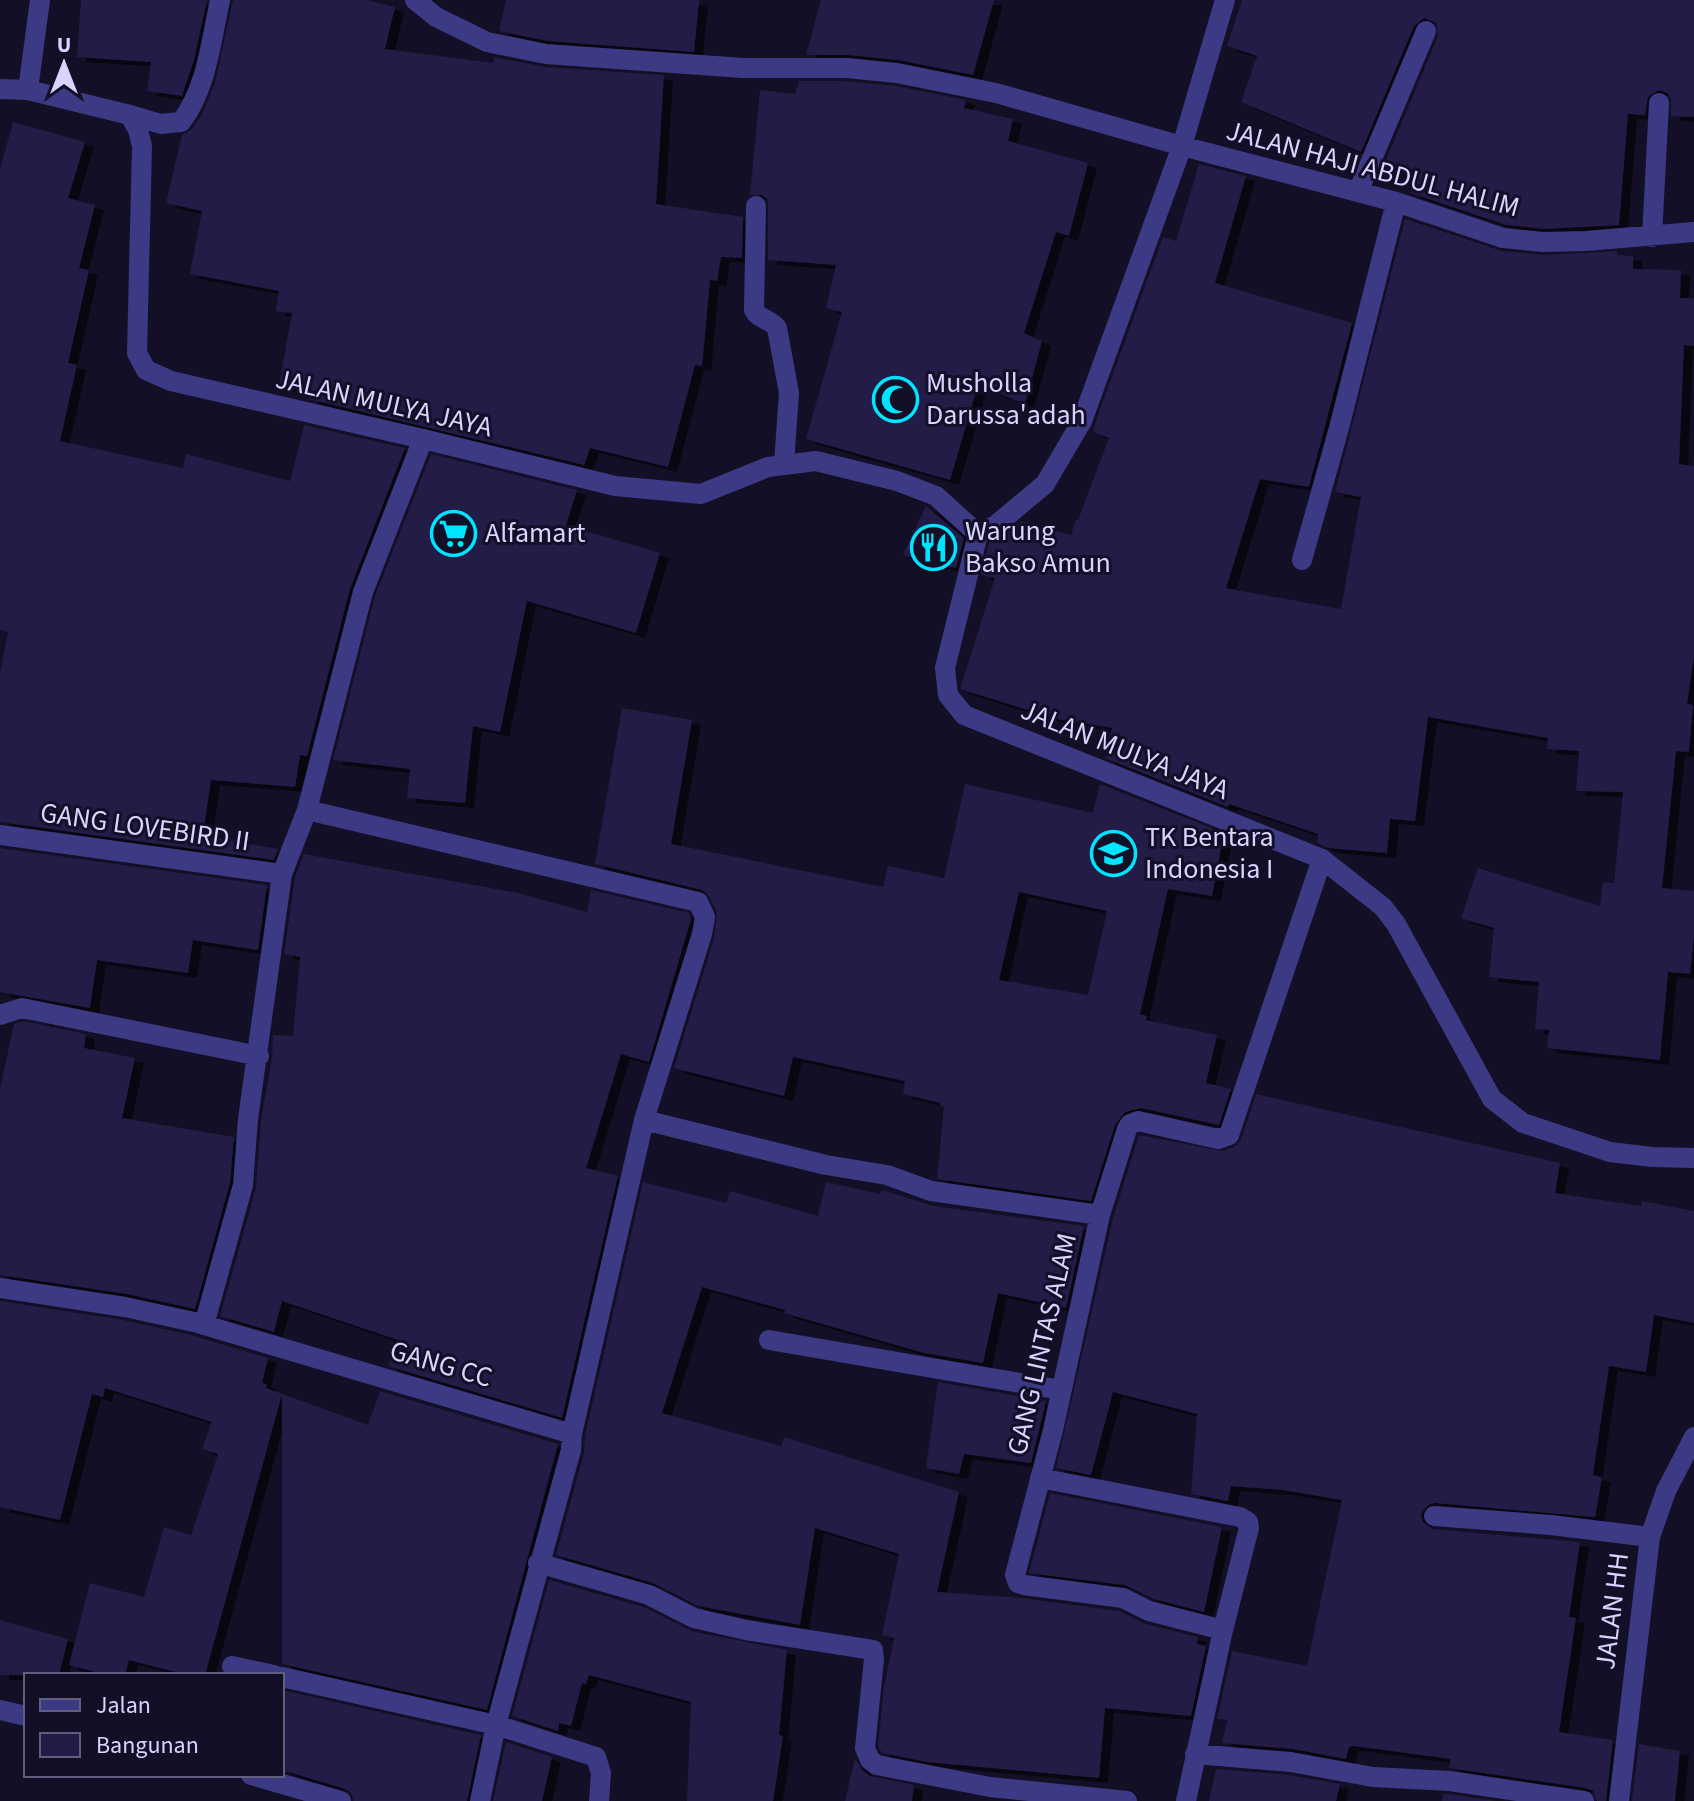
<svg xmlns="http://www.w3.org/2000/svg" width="1694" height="1801" font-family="'Source Sans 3',sans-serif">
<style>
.building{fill:#241b47;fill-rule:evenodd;filter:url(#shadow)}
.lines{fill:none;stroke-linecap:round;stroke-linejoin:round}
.minor{stroke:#3d3a85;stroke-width:20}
.tertiary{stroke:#3d3a85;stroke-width:20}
.labels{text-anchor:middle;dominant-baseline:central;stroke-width:6;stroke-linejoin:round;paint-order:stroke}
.street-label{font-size:28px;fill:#d9d4ff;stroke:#130f26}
.poi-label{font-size:28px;fill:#d9d4ff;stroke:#130f26;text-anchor:start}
</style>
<defs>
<filter id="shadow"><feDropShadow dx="9" dy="5" stdDeviation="0" flood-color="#0009"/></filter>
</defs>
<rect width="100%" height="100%" fill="#130f26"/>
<path class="building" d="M81,0H207L194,60L182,96L147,91L151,62L77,57Z
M233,0H367L395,7L385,49L493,63L494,57L545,67L664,75L656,204L743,217L742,258L721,257L717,281L710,280L702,366L695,365L668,467L590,448L584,465L309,399L310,391L279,386L292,313L276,311L279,291L190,274L202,211L166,203L182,135L191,130L201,116L215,83Z
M506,0H699L694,52L548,41L499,31Z
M821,0H994L973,75L898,60L848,55H806Z
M1242,0H1694V117L1671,116V98L1667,93L1659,90L1648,97L1645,115L1628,114L1619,225L1544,229L1506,225L1411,193L1417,175L1385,162L1438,36L1436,23L1424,18L1414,26L1361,152L1241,102L1257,56L1227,46Z
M799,81H846L895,86L966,100L964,108L1013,119L1008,141L1088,163L1069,236L1056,232L1024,333L1042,341L1025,404L978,385L950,480L806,439L842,312L826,308L836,265L768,260V200L762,195H750L760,90L795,94Z
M13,122L85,142L68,198L95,205L79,268L89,270L68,363L77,365L60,441L183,468L186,454L290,481L304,425L405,448L350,589L307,756L300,755L295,787L211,780L203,835L278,849L274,860L0,822V673L8,632L0,630V169Z
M1199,164L1246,176L1215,283L1352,323L1309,487L1260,479L1226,588L1341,609L1361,497L1335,492L1405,219L1502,251L1543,255L1617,251V255L1633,256V269L1681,270L1680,298H1694V346L1684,345L1679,464L1694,466V656L1687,704L1693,705L1689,752L1676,751L1662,888L1694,891V935L1690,974L1668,972L1660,1060L1547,1048L1549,1030L1535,1029L1539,982L1489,977L1494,928L1461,918L1478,868L1600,906L1603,882L1614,883L1623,792L1576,791L1579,751L1547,749L1548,738L1428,717L1415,821L1390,819L1387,853L1328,848L1317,843L1318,834L1229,804L1228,807L1105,758L1112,728L1057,719L960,689L995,578L981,575L989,543L1004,535L1021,521L1071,535L1076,519L1078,520L1109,438L1093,432L1099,412L1163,237L1176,241Z
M431,454L577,490L566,525L660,553L636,633L527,601L500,732L473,726L465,803L407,798L410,769L333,760L375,596Z
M926,506L964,538L956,568L903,555Z
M622,708L692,720L671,844L883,887L888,866L944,878L965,784L1093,813L1100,784L1224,833L1212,896L1168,889L1140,1014L1147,1016L1146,1020L1217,1035L1206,1083L1231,1089L1219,1125L1141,1108L1125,1112L1115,1125L1091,1201L937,1179L944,1107L940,1106V1103L903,1094L905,1081L793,1057L784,1096L674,1068L714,938L717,912L709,896L702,890L595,864ZM1019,892L1107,911L1088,995L999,980Z
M0,848L267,885L258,950L193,940L188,973L97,960L90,1008L0,992Z
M304,854L518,893L587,912L591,890L689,913L691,919L649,1062L621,1054L586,1168L618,1176L562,1418L388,1366L398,1340L282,1301L274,1332L220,1316L256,1188L261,1120L272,1058L273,1035L293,1036L300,957L284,954L295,877Z
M23,1021L86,1034L84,1048L135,1058L122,1118L234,1137L230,1183L195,1309L127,1294L0,1275V1089L14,1024Z
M1256,1094L1560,1163L1555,1193L1641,1206L1642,1201L1694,1211V1323L1654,1315L1646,1372L1609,1366L1593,1475L1602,1477L1595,1517L1435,1503L1428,1505L1421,1514L1423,1522L1433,1529L1580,1542L1569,1617L1576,1618L1559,1732L1613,1740L1606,1801H1597L1593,1791L1586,1788L1449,1768L1451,1759L1354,1746L1349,1747L1346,1759L1293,1749L1222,1743L1227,1720L1217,1719L1232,1651L1307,1666L1342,1500L1283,1490L1231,1486L1228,1501L1191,1494L1197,1414L1113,1392L1091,1475L1056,1468L1113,1218L1139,1135L1222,1151L1234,1147L1241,1140Z
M643,1182L726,1203L730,1191L818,1216L826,1182L880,1194L882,1190L934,1206L1084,1226L1066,1308L998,1293L983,1363L924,1353L784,1313L785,1310L702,1287L662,1413L781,1446L784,1437L959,1492L937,1592L1021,1598L1119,1611L1145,1624L1198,1637L1197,1644L1206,1646L1191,1716L1105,1708L1099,1778L927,1762L882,1753L878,1746L884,1687L894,1638L882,1635L899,1554L815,1528L800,1625L698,1606L653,1583L556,1555L584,1453L585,1436Z
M0,1301L123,1320L191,1335L268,1358L262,1383L267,1384L266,1388L368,1425L380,1391L558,1444L487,1710L282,1664V1394L205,1675H188L129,1660L125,1675H107L69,1665L90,1583L144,1597L164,1527L191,1535L218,1454L202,1449L212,1422L105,1388L103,1397L92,1394L60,1520L0,1507Z
M938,1382L1046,1401L1031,1463L964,1454L959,1474L926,1468Z
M1050,1493L1222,1527L1204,1612L1154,1599L1125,1585L1029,1573Z
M549,1580L644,1607L691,1631L787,1650L779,1735L783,1736L773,1801H687L691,1702L589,1675L586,1684L582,1683L571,1726L559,1723L558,1731L512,1716Z
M0,1620L68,1639L59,1675H0Z
M282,1690L481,1735L467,1801H354L351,1793L345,1789L282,1770Z
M506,1742L552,1757L542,1801H493Z
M1639,1744L1680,1751L1675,1801H1632Z
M855,1758L862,1770L870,1776L914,1785L912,1801H845Z
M1216,1769L1289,1775L1340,1784L1336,1801H1209Z
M1443,1794H1449L1496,1801H1442Z"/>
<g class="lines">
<path class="minor" d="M415,0L436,17L487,42L546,54L743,68H847L897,73L996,93L1182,146L1396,202L1503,238L1543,242L1586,241L1694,232
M28,90L40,0
M130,115L161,124L181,122C207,88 211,41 220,0
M1358,192L1426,31
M756,206L754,310C759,320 771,319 777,328L789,393L784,464
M1652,237L1659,103
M978,534L996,525L1045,484L1082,421L1182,146L1225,0
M1302,560L1339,428L1396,202
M307,810L698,902L705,917L702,934L644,1120L572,1434
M0,835L282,874
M0,1015L22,1008L259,1056
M644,1120L826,1165L887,1175L931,1191L1100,1215
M0,1288L125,1307L194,1322L572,1434L571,1450L496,1725L480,1801
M204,1325L243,1185L248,1119L282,874L307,810L363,592L423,439
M769,1340L1061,1390
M1040,1478L1240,1517L1248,1522L1249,1528L1223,1630
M1434,1516L1551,1525L1650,1537
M538,1563L649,1595L694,1618L746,1630L873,1650L874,1659L865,1748L870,1760L877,1765L990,1787L1127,1801
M232,1666L274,1675
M282,1677L496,1725L596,1757L601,1773L599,1801
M0,1710L26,1716
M1195,1754L1291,1762L1373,1777L1450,1781L1584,1801
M251,1775L341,1801
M1186,1801L1223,1630L1149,1611L1123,1598L1024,1585L1018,1583L1015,1575L1053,1430L1100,1215L1127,1129L1130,1124L1138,1121L1218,1139L1229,1135L1322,859"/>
<path class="tertiary" d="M0,89L28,90L130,115L138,130L142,146L137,353L146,370L171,381L423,439L615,486L701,494L768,467L816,461L897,481L936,496L978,534L945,668L948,695L964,715L1322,859L1383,907L1396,924L1492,1099L1523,1123L1610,1152L1652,1157L1694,1158
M1619,1801L1650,1537L1666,1491L1694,1437"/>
</g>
<defs>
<symbol id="mosque-ring" viewBox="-11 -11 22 22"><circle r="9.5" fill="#130f26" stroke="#00e5ff" stroke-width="1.5"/><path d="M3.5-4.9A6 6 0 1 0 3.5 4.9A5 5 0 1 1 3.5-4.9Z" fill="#00e5ff"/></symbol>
<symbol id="supermarket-ring" viewBox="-11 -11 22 22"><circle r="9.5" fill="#130f26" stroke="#00e5ff" stroke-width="1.5"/><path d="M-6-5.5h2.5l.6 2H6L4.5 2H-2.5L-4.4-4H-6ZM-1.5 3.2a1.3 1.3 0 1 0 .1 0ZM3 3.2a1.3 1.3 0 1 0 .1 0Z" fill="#00e5ff"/></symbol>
<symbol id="restaurant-ring" viewBox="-11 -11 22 22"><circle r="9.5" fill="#130f26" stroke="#00e5ff" stroke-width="1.5"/><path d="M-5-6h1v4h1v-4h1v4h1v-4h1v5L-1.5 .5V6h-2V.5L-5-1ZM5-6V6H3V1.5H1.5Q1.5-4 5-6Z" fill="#00e5ff"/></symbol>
<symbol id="school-ring" viewBox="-11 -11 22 22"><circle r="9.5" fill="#130f26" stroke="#00e5ff" stroke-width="1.5"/><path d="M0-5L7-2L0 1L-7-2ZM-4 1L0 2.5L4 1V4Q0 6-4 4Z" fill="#00e5ff"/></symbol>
</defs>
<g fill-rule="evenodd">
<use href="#mosque-ring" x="870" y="374" width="51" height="51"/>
<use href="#supermarket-ring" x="428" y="508" width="51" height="51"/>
<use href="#restaurant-ring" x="908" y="522" width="51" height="51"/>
<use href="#school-ring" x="1088" y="828" width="51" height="51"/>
</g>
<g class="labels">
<g class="street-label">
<text transform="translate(1373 169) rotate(15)">JALAN HAJI ABDUL HALIM</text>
<text transform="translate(384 403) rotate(13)">JALAN MULYA JAYA</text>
<text transform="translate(1125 750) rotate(22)">JALAN MULYA JAYA</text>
<text transform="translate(145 827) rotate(8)">GANG LOVEBIRD II</text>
<text transform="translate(1042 1344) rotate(-77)">GANG LINTAS ALAM</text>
<text transform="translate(441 1364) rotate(16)">GANG CC</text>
<text transform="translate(1612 1611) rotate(-83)">JALAN HH</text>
</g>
<g class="poi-label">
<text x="926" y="383">Musholla<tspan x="926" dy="32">Darussa'adah</tspan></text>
<text x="965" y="531">Warung<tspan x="965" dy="32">Bakso Amun</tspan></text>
<text x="485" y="533">Alfamart</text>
<text x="1145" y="837">TK Bentara<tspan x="1145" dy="32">Indonesia I</tspan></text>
</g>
</g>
<rect x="24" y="1673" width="260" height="104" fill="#130f26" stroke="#625e7d" stroke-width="2"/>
<rect x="40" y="1699" width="40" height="12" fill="#3d3a85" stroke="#625e7d" stroke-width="2"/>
<text x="96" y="1713" font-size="24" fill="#d9d4ff">Jalan</text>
<rect x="40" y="1733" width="40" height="24" fill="#241b47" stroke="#625e7d" stroke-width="2"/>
<text x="96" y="1753" font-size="24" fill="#d9d4ff">Bangunan</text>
<g transform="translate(64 64)" stroke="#130f26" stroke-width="6" paint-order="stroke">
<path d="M0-6L14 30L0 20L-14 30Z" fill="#d9d4ff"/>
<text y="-12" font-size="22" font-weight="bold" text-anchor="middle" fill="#d9d4ff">U</text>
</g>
</svg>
